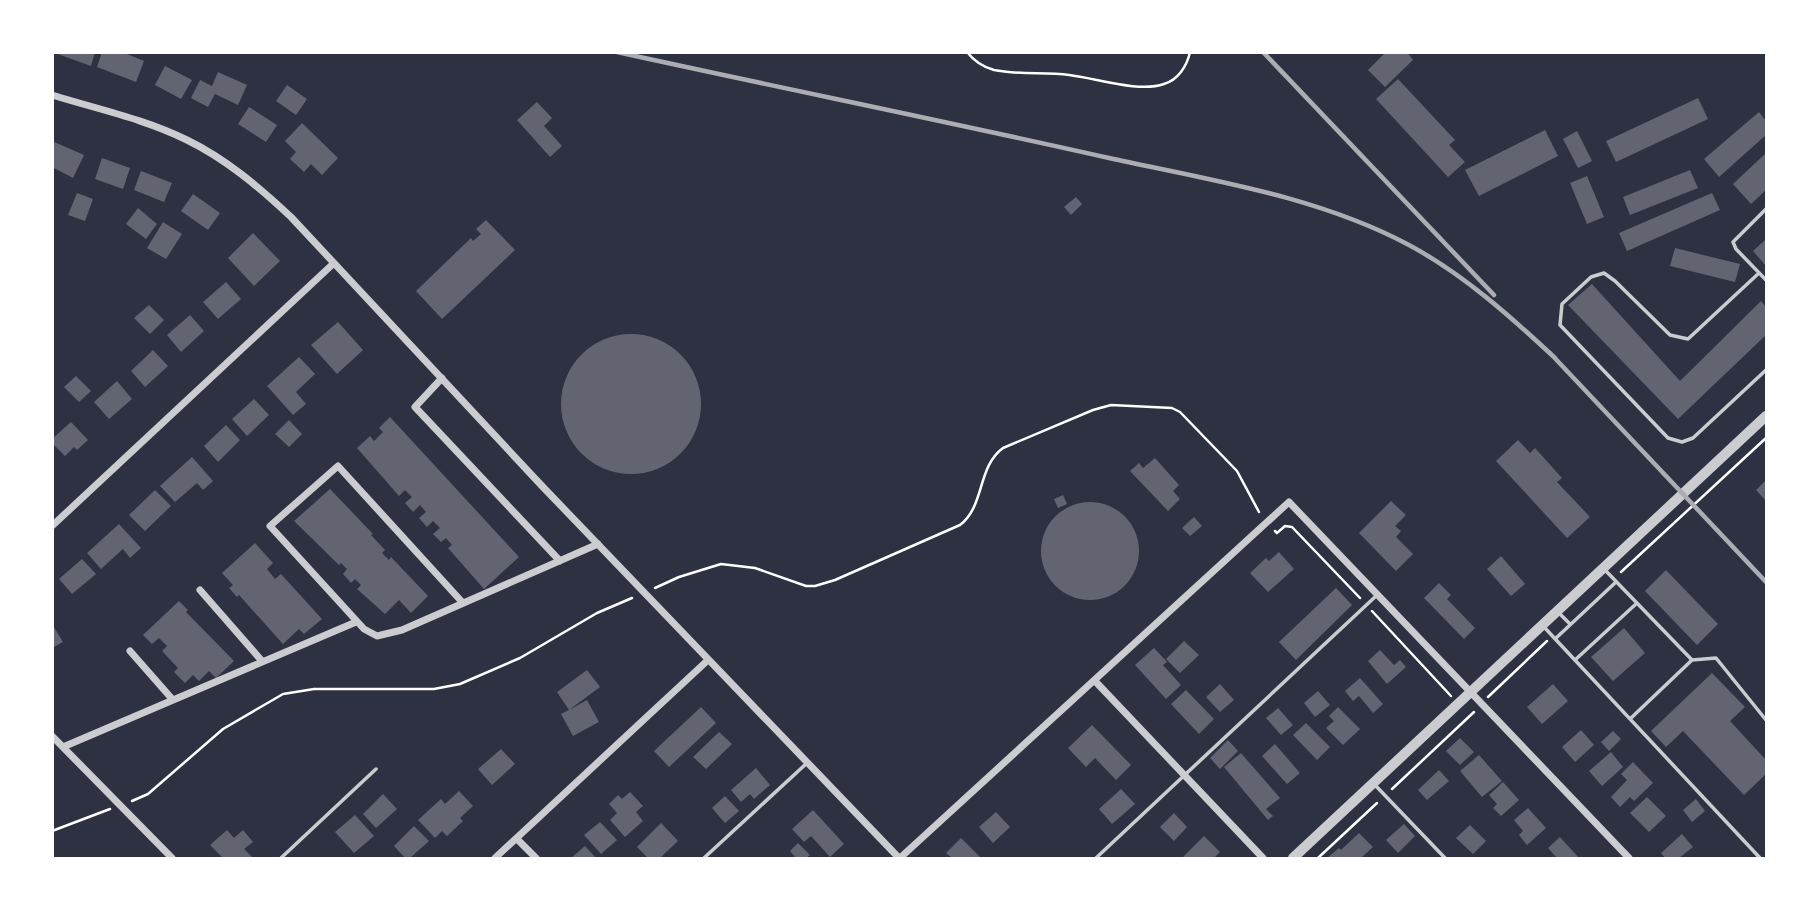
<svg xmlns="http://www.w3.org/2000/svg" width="1819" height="911" font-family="Spectral,serif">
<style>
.building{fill:#626471}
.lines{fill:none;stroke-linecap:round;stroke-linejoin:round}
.path{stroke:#fff;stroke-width:2.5}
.service{stroke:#caccd0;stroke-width:3.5}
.minor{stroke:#caccd0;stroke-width:7}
.tertiary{stroke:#caccd0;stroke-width:10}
.rail{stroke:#abadb3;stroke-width:4.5}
</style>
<rect width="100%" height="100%" fill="#2d3142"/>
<path class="building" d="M52,52H95L91,66Z
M102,52H122L144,61L136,82L97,67Z
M1386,52H1407L1413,60L1385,87L1368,70Z
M165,66L192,80L181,99L155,85Z
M218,72L247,85L238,105L215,94L208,107L191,98L200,80L212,86Z
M1398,79L1455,140L1449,145L1465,162L1448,177L1376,99Z
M287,85L307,99L296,115L276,101Z
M1698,98L1708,119L1616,162L1606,141Z
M537,102L552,118L544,126L562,146L550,157L517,120Z
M249,107L277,125L266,142L238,124Z
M1759,112L1766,121V135L1719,177L1704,159Z
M302,123L338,158L322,175L311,164L304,172L290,159L296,152L285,141Z
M1545,130L1558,156L1479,196L1465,170Z
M1577,131L1592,161L1578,168L1563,139Z
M52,141L84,155L73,178L52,167Z
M1766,153V190L1751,204L1733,184Z
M102,158L130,168L123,189L95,179Z
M1690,170L1698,188L1630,215L1623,197Z
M141,171L172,183L164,202L134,190Z
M1587,176L1604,217L1587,224L1570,183Z
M77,193L93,199L85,221L68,215Z
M1712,193L1720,210L1627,251L1619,233Z
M193,194L220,213L208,230L181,211Z
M1076,197L1082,204L1071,215L1064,207Z
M138,208L157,224L146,239L126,224Z
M486,220L515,250L442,319L416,291L471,238L473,241L481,234L476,229Z
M163,222L182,234L166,259L147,248Z
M253,233L280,261L254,286L228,258Z
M1766,239V266L1753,251Z
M1675,248L1740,264L1735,282L1670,266Z
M226,282L241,299L218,319L203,302Z
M1592,284L1680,381L1761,301L1766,307V335L1678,419L1568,305Z
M149,305L164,320L150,334L134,318Z
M190,315L204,331L181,352L167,335Z
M338,322L363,350L337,374L311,345Z
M561 404a70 70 0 1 1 140 0a70 70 0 1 1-140 0Z
M153,350L168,366L145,387L131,371Z
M299,357L315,374L296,392L306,404L293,415L267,386Z
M76,376L91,391L79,402L64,387Z
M117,381L132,399L109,419L94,402Z
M254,399L269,415L247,436L232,419Z
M390,417L519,557L484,589L448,548L452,545L446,538L441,542L433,534L440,528L433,521L427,527L419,518L426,512L420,505L413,512L405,503L412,497L405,490L399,496L357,448L370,436L374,441L383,432L379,428Z
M289,420L302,434L289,447L275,434Z
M71,422L88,440L77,450L74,447L65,456L52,443V439Z
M226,425L240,440L218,462L204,446Z
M1518,440L1530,453L1535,448L1562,478L1557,482L1590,517L1567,538L1496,461Z
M192,457L213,481L203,490L197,483L175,502L160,486Z
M1155,458L1179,485L1173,491L1180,499L1168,511L1130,471L1139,463L1143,468Z
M1766,480V501L1756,490Z
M330,489L373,534L371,535L385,550L382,553L389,560L391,557L428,596L411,613L399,600L385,614L357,589L361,585L355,579L351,583L343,574L347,569L341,563L339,565L294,521Z
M155,490L171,506L145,531L129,515Z
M1063,495L1067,504L1058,508L1054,499Z
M1391,501L1406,515L1395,526L1401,531L1396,537L1413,554L1396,571L1359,533Z
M1041 551a49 49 0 1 1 98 0a49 49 0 1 1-98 0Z
M1194,517L1202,526L1190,536L1182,528Z
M119,524L141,548L130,558L123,549L101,569L87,553Z
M255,543L273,563L267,569L275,579L281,574L322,619L304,634L299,629L283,644L239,595L237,597L229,588L233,585L222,573Z
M1279,552L1294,569L1268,592L1250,573L1266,558L1269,561Z
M1501,556L1525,584L1511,596L1487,569Z
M82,559L96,574L72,594L59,579Z
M1666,570L1718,624L1697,645L1645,591Z
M1439,583L1451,595L1447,599L1475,628L1464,639L1424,598Z
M1336,588L1352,605L1296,660L1279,642Z
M179,601L188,610L186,612L234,661L216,678L209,671L199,681L193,675L185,683L174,672L178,668L162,651L167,646L159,638L152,644L143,635Z
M52,624L63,642L52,648Z
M1624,628L1645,653L1613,681L1591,657Z
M1184,641L1199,655L1180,673L1166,659Z
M1154,648L1167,662L1163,665L1181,685L1166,699L1135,665Z
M1380,650L1394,665L1400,660L1406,667L1387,684L1368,661Z
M587,670L600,687L569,710L587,700L599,722L573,736L561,714L569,710L557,692Z
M1712,673L1745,707L1730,721L1766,760V774L1744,795L1683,731L1666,747L1651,731Z
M1360,678L1383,704L1373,713L1359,696L1353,701L1345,691Z
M1220,684L1234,700L1220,712L1206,697Z
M1553,684L1568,701L1542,724L1527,707Z
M1186,690L1214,719L1199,734L1171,704Z
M1318,691L1330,705L1315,717L1304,703Z
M701,707L716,723L669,767L654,751Z
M1338,707L1360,729L1343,745L1326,728L1334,721L1329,716Z
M1278,708L1293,725L1281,735L1266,718Z
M1306,723L1330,747L1317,760L1293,735Z
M1092,725L1131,765L1116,780L1095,758L1086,767L1068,748Z
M1581,730L1594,745L1575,762L1562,747Z
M1613,731L1621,739L1609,751L1601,742Z
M719,732L732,744L706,769L693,757Z
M1460,738L1474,752L1460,765L1446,751Z
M1228,740L1238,751L1220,769L1210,758Z
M1275,744L1300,773L1287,784L1262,756Z
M501,749L515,764L492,785L478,769Z
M1611,752L1623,767L1602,786L1589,771Z
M1241,753L1280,798L1266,809L1273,816L1268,820L1224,767Z
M1479,755L1502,781L1482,797L1460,771Z
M1633,762L1653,783L1634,801L1630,797L1620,807L1611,797L1627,780L1621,774Z
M756,768L770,785L754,799L750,794L741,802L731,790Z
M1439,770L1449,781L1427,800L1418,790Z
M1503,782L1519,800L1501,816L1493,808L1497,804L1489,795Z
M1121,789L1135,804L1112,824L1099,809Z
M459,791L473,806L460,818L463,821L447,836L442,831L435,838L418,820L441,799L445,804Z
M630,792L643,806L636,812L643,821L625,837L610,820L617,813L609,804L618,795L622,799Z
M383,794L397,809L376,828L363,814Z
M725,796L739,811L725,823L712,808Z
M1647,797L1666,816L1649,832L1630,813Z
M1696,799L1705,811L1692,822L1683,810Z
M1528,808L1546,828L1527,845L1519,835L1523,831L1514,820Z
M813,810L844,844L830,857L811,836L804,842L792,829Z
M996,812L1010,827L993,843L979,827Z
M1174,813L1187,827L1174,841L1160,827Z
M355,815L374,836L354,853L335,832Z
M600,822L617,840L601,854L584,835Z
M661,823L678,841L660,858H648L637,847Z
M1404,824L1415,836L1398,853L1386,840Z
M1470,825L1486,841L1473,854L1456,838Z
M414,826L429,841L410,858H405L394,846Z
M227,830L234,838L243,830L253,842L244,849L253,858H223L210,845Z
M1359,833L1373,847L1361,858H1327L1339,848L1341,850Z
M1682,834L1693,847L1679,858H1665L1661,853Z
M1204,836L1220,852L1214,858H1182Z
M1560,837L1579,858H1554L1556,857L1548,848Z
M961,838L980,857L979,858H952L946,853Z
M798,843L810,855L806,858H793L795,857L790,851Z
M585,846L596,858H571Z"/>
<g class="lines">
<path class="path" d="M967,52C974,61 983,67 994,70C1018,75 1044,72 1069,75C1096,78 1139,93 1164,84C1178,80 1187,66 1190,52
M1275,531L1277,533L1285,526L1292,527L1360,598
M1621,572L1766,438
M655,588L679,577L721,564L755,568L806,586H815L835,580L960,525C985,506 977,467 1003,448L1093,410L1111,405L1172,408L1180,412L1237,471L1259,512
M1372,611L1451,696
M1488,697L1547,641
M1392,789L1474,712
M132,801L148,794L223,729L283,694L314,689H434L460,684L520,658L597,613L632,598
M52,831L110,809
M1318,858L1377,803"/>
<path class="service" d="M1766,209L1733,242L1736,249L1766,280
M1759,273L1688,339L1670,335L1615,281L1604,273L1591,277L1562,304L1560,325L1668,438L1682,442L1693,438L1766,370
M1605,570L1692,660L1630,719
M1559,613L1570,624
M1544,627L1760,858
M1555,639L1616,582
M1575,660L1637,603
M1692,660L1716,658L1766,720
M1374,784L1445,858
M281,858L376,769
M704,858L807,763
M1096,858L1376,596"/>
<path class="minor" d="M52,95C97,109 145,119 187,140C226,159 259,187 291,217L542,486L899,858
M442,378L415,407L560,561
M52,526L334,263
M200,590L262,661
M463,603L338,466L270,526L364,629L377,636L402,630L598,544
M130,651L173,700
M1095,681L1263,858
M52,736L172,858
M63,747L356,622
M517,839L536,858
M495,858L708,660
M900,858L1289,502L1629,858"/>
<path class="tertiary" d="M1293,858L1766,416"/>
<path class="rail" d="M617,52C781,88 945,121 1109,158C1210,180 1317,196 1409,245C1463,274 1510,316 1555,358
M1263,52L1494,295
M1550,353L1766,582"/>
</g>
<rect width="1819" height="911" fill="none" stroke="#ffffff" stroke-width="108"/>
</svg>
